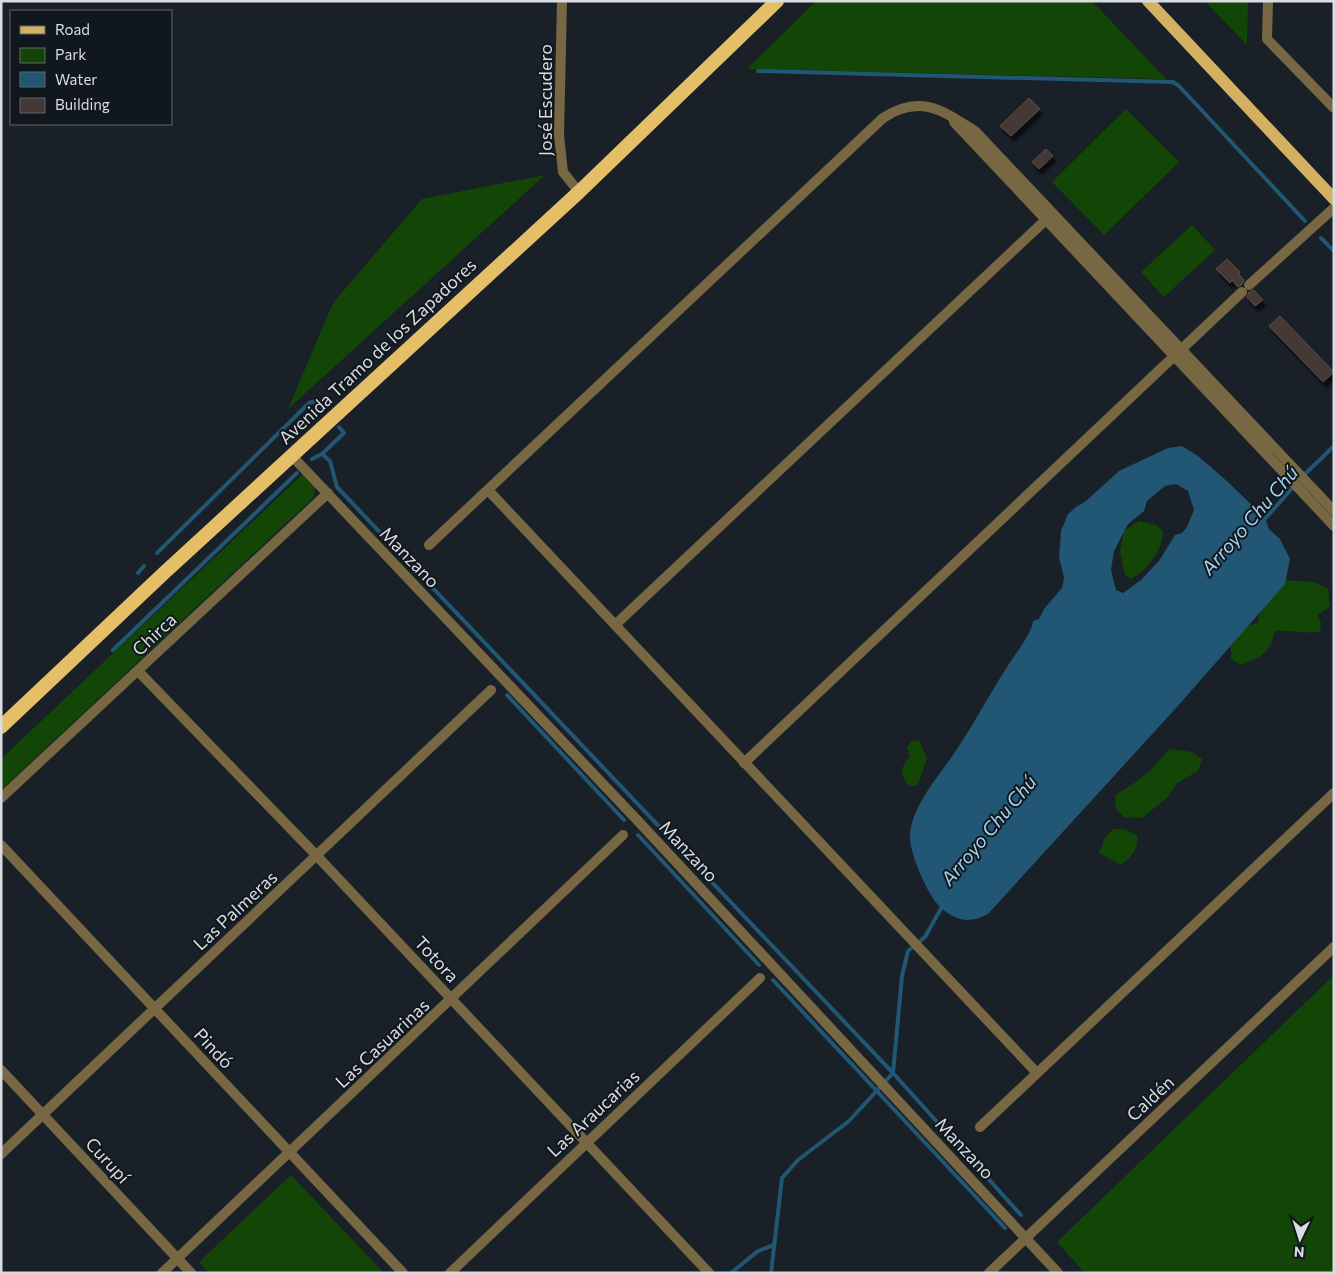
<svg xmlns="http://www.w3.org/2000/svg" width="1335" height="1274" font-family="Commissioner,sans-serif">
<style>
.green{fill:#134606}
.water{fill:#215674;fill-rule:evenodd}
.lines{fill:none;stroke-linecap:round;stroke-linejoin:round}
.stream{stroke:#215674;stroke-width:4}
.building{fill:#443936;stroke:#594d49;filter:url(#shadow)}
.minor{stroke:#786743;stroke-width:10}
.primary{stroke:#d3b062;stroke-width:12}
.trunk{stroke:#e5be68;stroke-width:14}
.labels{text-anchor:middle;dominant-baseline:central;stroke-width:4;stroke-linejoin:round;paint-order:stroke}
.street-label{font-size:18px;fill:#d9dde2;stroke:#10171d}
.water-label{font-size:19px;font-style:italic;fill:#a7d3f0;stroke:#10171d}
</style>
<defs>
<filter id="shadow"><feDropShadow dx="3" dy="5.5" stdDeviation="1" flood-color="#0009"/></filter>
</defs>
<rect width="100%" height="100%" fill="#192027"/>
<path class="green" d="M816,1H1092L1166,79L747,69Z
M1205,1H1248L1247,45Z
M1126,109L1179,162L1104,235L1052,182Z
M545,175L288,409L333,303L422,199Z
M1192,225L1215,250L1164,297L1141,272Z
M303,474L315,487L313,498L1,790V759Z
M1139,521L1156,525L1163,532C1162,550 1148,570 1131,579L1125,575L1120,552L1124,531Z
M1279,580L1314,582L1328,589L1330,606L1318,615L1321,623L1320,632C1304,634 1291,630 1275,631C1270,653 1261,657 1241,665L1231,659V640L1238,628L1258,623L1261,606Z
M919,740L927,758L918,785L910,786C899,777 900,766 910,757L907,748L911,742Z
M1169,749L1192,752L1202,759L1198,771L1177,783L1167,798L1142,818L1124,817L1116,809L1115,795C1138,782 1153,770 1169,749Z
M1114,829H1125L1137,836C1138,850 1132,856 1121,865L1099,853L1105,837Z
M1334,975V1273H1085L1057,1242Z
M291,1175L384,1273H209L199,1262Z"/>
<path class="water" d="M1182,446L1198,456L1228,482L1265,518L1269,529L1280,539L1290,559L1285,584L1176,708L988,914C970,924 955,921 940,907C928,896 908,851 910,834C913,804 939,776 955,752C974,724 989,695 1007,667C1014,656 1032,633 1033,621L1039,619L1044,609L1062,588L1064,578L1059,557L1061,531L1068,514L1076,507L1086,501L1119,471L1168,448ZM1176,484L1188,491L1194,510L1187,527L1182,533L1175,535L1159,561L1141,580L1123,593L1116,590L1111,570L1114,551L1128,524L1144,511L1147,501L1165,486Z"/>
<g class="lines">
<path class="stream" d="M758,71L1173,82L1179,86L1305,221
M1321,238L1334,251
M339,427L344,433L322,454L330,461L337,487L893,1073L1021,1215
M312,459L322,454
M1303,476L1334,446
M1263,521L1295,485
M157,553L309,403L316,401L324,410
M138,573L144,566
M113,650L297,473
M507,695L624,820
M638,835L759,965
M773,980L1005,1228
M731,1273L758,1251L774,1245
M771,1273L782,1178L798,1160L849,1121L893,1073L902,976L908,951L925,937L943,905"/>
</g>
<path class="building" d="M1029,98L1040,109L1011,136L1000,126Z
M1046,149L1053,156L1039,169L1032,162Z
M1227,259L1240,272L1239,274L1244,280L1242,285L1238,287L1232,280L1230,283L1216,269Z
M1254,290L1263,300L1255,306L1247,297L1249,292Z
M1280,316L1334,372L1323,382L1269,326Z"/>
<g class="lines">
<path class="minor" d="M562,1L559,135L563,172L579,192
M1268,1L1267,39L1334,108
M954,122L1334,526
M1249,285L1334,208
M292,456L638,821L1058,1273
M488,490L1037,1073
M429,545L883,118C920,94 942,110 975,131L1334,511
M615,625L1052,214
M138,671L317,856L709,1273
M744,763L1242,292
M1,798L328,493
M1,845L403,1273
M1,1070L191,1273
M980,1127L1334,793
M1,1154L491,690
M162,1273L623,835
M450,1273L760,978
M989,1273L1334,947"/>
<path class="primary" d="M1148,1L1334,199"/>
<path class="trunk" d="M1,727L164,573L579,192L777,1"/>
</g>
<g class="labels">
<g class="street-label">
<text transform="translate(545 100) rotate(-90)">José Escudero</text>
<text transform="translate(377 351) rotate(-43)">Avenida Tramo de los Zapadores</text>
<text transform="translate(410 557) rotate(46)">Manzano</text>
<text transform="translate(154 634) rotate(-43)">Chirca</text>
<text transform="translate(689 851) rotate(47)">Manzano</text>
<text transform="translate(235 910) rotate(-43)">Las Palmeras</text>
<text transform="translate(437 959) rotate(47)">Totora</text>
<text transform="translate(382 1043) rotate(-43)">Las Casuarinas</text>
<text transform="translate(214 1048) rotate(47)">Pindó</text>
<text transform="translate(1150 1098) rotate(-43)">Caldén</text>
<text transform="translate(593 1113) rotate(-43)">Las Araucarias</text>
<text transform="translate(965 1148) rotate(47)">Manzano</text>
<text transform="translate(108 1160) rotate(47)">Curupí</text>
</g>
<g class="water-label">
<text transform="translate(1249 520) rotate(-49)">Arroyo Chu Chú</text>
<text transform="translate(988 830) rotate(-50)">Arroyo Chu Chú</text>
</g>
</g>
<rect width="1335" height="1274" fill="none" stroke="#d9dde2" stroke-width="5"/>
<rect x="10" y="10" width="162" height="115" fill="#10171d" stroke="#60666c"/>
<rect x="20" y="26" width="25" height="8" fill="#d3b062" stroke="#60666c"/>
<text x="55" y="35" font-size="15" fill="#d9dde2">Road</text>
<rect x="20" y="48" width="25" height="15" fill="#134606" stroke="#60666c"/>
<text x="55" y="60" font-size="15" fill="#d9dde2">Park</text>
<rect x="20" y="72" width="25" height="15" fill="#215674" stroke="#60666c"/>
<text x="55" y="85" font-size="15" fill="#d9dde2">Water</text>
<rect x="20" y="98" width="25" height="15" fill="#443936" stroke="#60666c"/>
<text x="55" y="110" font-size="15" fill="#d9dde2">Building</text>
<g transform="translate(1300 1239) rotate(184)" stroke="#10171d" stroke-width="4" paint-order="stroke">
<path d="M0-4L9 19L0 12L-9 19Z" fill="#d9dde2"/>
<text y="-8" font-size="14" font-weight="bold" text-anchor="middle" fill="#d9dde2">N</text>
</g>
</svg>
